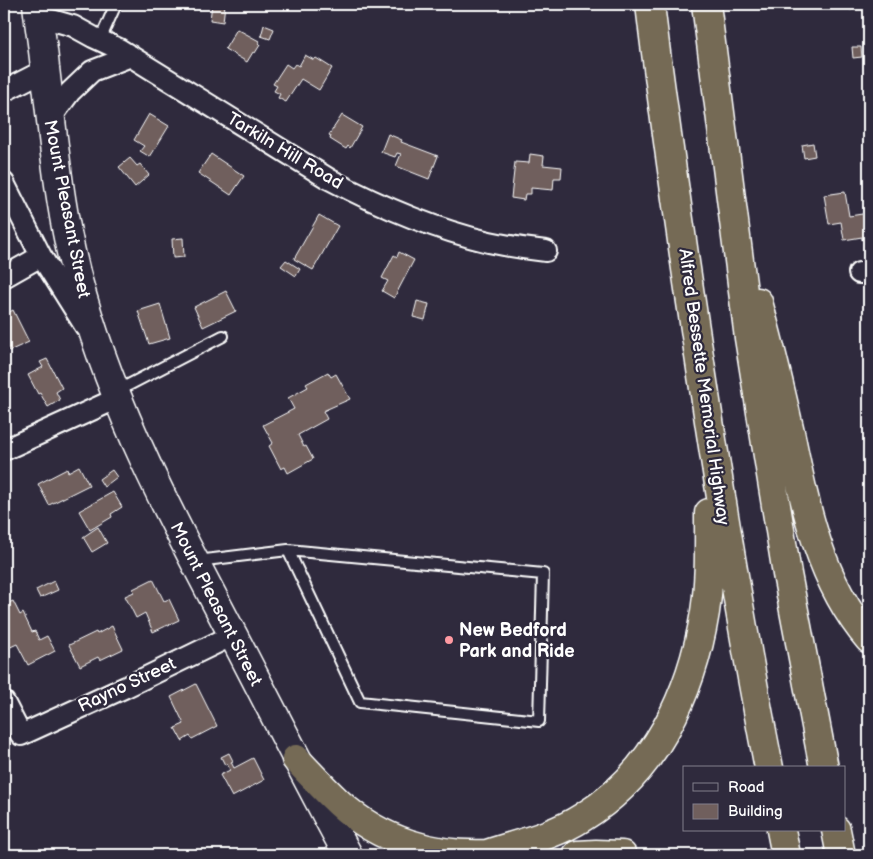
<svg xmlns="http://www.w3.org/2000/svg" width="873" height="859" font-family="'Balsamiq Sans',sans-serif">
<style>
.building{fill:#705f5d;stroke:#fff}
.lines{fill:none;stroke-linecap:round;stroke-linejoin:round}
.lane-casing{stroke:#fff;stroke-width:14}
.street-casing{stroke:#fff;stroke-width:24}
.secondary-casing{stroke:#fff;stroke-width:31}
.highway-casing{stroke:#fff;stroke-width:31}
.lane{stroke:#2f2a3d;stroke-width:10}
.street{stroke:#2f2a3d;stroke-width:20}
.secondary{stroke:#2f2a3d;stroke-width:28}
.highway{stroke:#746b55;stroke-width:28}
.poi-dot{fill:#ff9aa2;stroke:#2f2a3d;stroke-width:2}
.labels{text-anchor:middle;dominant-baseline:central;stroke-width:4.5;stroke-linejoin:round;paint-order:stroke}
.street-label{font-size:18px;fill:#fff;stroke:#2f2a3d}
.poi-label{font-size:18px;font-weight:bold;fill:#fff;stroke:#2f2a3d;text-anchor:start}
</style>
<rect width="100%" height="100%" fill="#2f2a3d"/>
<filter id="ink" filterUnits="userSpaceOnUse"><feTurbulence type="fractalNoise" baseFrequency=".02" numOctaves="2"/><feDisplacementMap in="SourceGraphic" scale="10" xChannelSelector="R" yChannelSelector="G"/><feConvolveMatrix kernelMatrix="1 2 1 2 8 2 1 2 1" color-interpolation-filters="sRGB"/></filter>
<g filter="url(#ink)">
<path class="building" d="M212,4H225L223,22L210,20Z
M849,4H869V6L850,10Z
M264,25L274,29L270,39L261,36Z
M237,29L259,41L258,43L260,45L255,53L253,52L247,62L225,49Z
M852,47H861L862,57L853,58Z
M305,55L314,60L316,58L332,68L319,90L301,79L286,102L278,98L280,94L274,91L277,86L273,84L286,64L292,68L295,64L299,66Z
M149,114L169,126L150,157L140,151L144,146L134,140Z
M342,115L362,127L350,148L348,146L346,149L330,139L331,136L329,135Z
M388,134L402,140L401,142L438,156L429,179L396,166L401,154L397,153L395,157L381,152Z
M813,143L815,156L804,158L802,145Z
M211,154L244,176L231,195L198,173Z
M530,154L544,156L543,165L562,167L561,178H554L553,190L531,188V194H525L524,200L511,198L515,162L529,163Z
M130,158L137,166L140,164L149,175L135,187L119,167Z
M845,192L849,216L869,213V239L862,240V237L844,240L841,222L829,224L824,195Z
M319,215L338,226L313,270L294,259Z
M183,238L184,257L173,258L172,239Z
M399,252L414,260L394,298L382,291L388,281L382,278L394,255L397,257Z
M286,260L300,269L296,276L281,266Z
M226,291L236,311L203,327L194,307Z
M417,301L429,304L425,320L413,317Z
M160,304L170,338L149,344L138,311Z
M13,310L29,342L9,351L4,341V315Z
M47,359L62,388L56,392L60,400L48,407L40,393L38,394L28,375L43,367L40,362Z
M328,372L331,377L336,374L350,399L323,411L327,419L298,435L304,447L306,446L313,459L288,473L285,467L281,469L269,446L273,443L263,425L294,409L288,398L308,387L306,384Z
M79,466L89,485L49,505L38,484L67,469L68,472Z
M112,470L117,477L104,487L99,479Z
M113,492L122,507L111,514L112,517L90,530L79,511Z
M98,527L107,543L92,552L83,537Z
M153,579L164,601L169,599L179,620L153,632L145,613L136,618L125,596L134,592L133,589Z
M54,581L58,590L40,598L36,590Z
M13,601L20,615L23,613L32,632L35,631L39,640L47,636L55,651L28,665L17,644L4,650V605Z
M112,626L123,649L100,660L98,657L80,666L69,645L96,632L97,634Z
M196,684L217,726L192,739L190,736L182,741L175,728L184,724L171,697Z
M229,753L233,761L231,762L234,768L253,758L264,780L232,797L220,775L230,770L227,764L225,765L221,757Z"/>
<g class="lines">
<defs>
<path id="lane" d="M100,40L116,4
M117,391L223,336
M197,561L288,550L360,702L539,721L543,574L288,550"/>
<path id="street" d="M38,16L73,26L93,37L119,49L329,179C380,206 433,229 489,242C508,246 527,249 546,251
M4,91L45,70
M50,119L70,92L92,71L131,56
M4,183L41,256L85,326
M859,273H869
M4,277L41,256
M4,450L118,398
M4,702L21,735L126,687L233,635"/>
<path id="secondary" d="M37,4C39,25 43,46 45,68C54,143 60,221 82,295C116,415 175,525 233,635C271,708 308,782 348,855"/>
<path id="highway" d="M650,4C660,90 673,176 685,262C710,431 736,600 769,768
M706,4L749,338L787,574L824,768
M758,302C770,345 780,388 790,432C805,506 819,580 869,639
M296,759C310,774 324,789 339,803C380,841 435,857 490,854
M781,830L786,855
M836,830L841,855
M484,855C517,844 554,836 583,817C655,773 692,693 705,612C710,579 709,546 709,513
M577,855L596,854L622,855"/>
</defs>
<use href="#lane" class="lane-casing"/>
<use href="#street" class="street-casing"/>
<use href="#secondary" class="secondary-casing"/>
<use href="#highway" class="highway-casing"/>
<use href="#lane" class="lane"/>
<use href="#street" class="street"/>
<use href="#secondary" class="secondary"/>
<use href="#highway" class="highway"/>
</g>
</g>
<circle class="poi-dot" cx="449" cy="640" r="5"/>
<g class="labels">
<g class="street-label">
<text transform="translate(285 151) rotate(31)">Tarkiln Hill Road</text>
<text transform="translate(67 209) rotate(79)">Mount Pleasant Street</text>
<text transform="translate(704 387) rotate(82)">Alfred Bessette Memorial Highway</text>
<text transform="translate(216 604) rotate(63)">Mount Pleasant Street</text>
<text transform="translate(127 685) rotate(-25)">Rayno Street</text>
</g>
<g class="poi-label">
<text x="459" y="630">New Bedford<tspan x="459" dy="21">Park and Ride</tspan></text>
</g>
</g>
<rect width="873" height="859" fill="none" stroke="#2f2a3d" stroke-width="20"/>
<rect x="10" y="10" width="853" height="839" fill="none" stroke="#fff" stroke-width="2" filter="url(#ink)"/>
<rect x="683" y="766" width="162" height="65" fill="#2f2a3d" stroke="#827f8b"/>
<rect x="693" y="783" width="25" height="8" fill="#2f2a3d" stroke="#827f8b"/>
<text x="728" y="792" font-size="15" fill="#ffffff">Road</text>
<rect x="693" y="804" width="25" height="15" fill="#705f5d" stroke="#827f8b"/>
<text x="728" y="816" font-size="15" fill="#ffffff">Building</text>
</svg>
